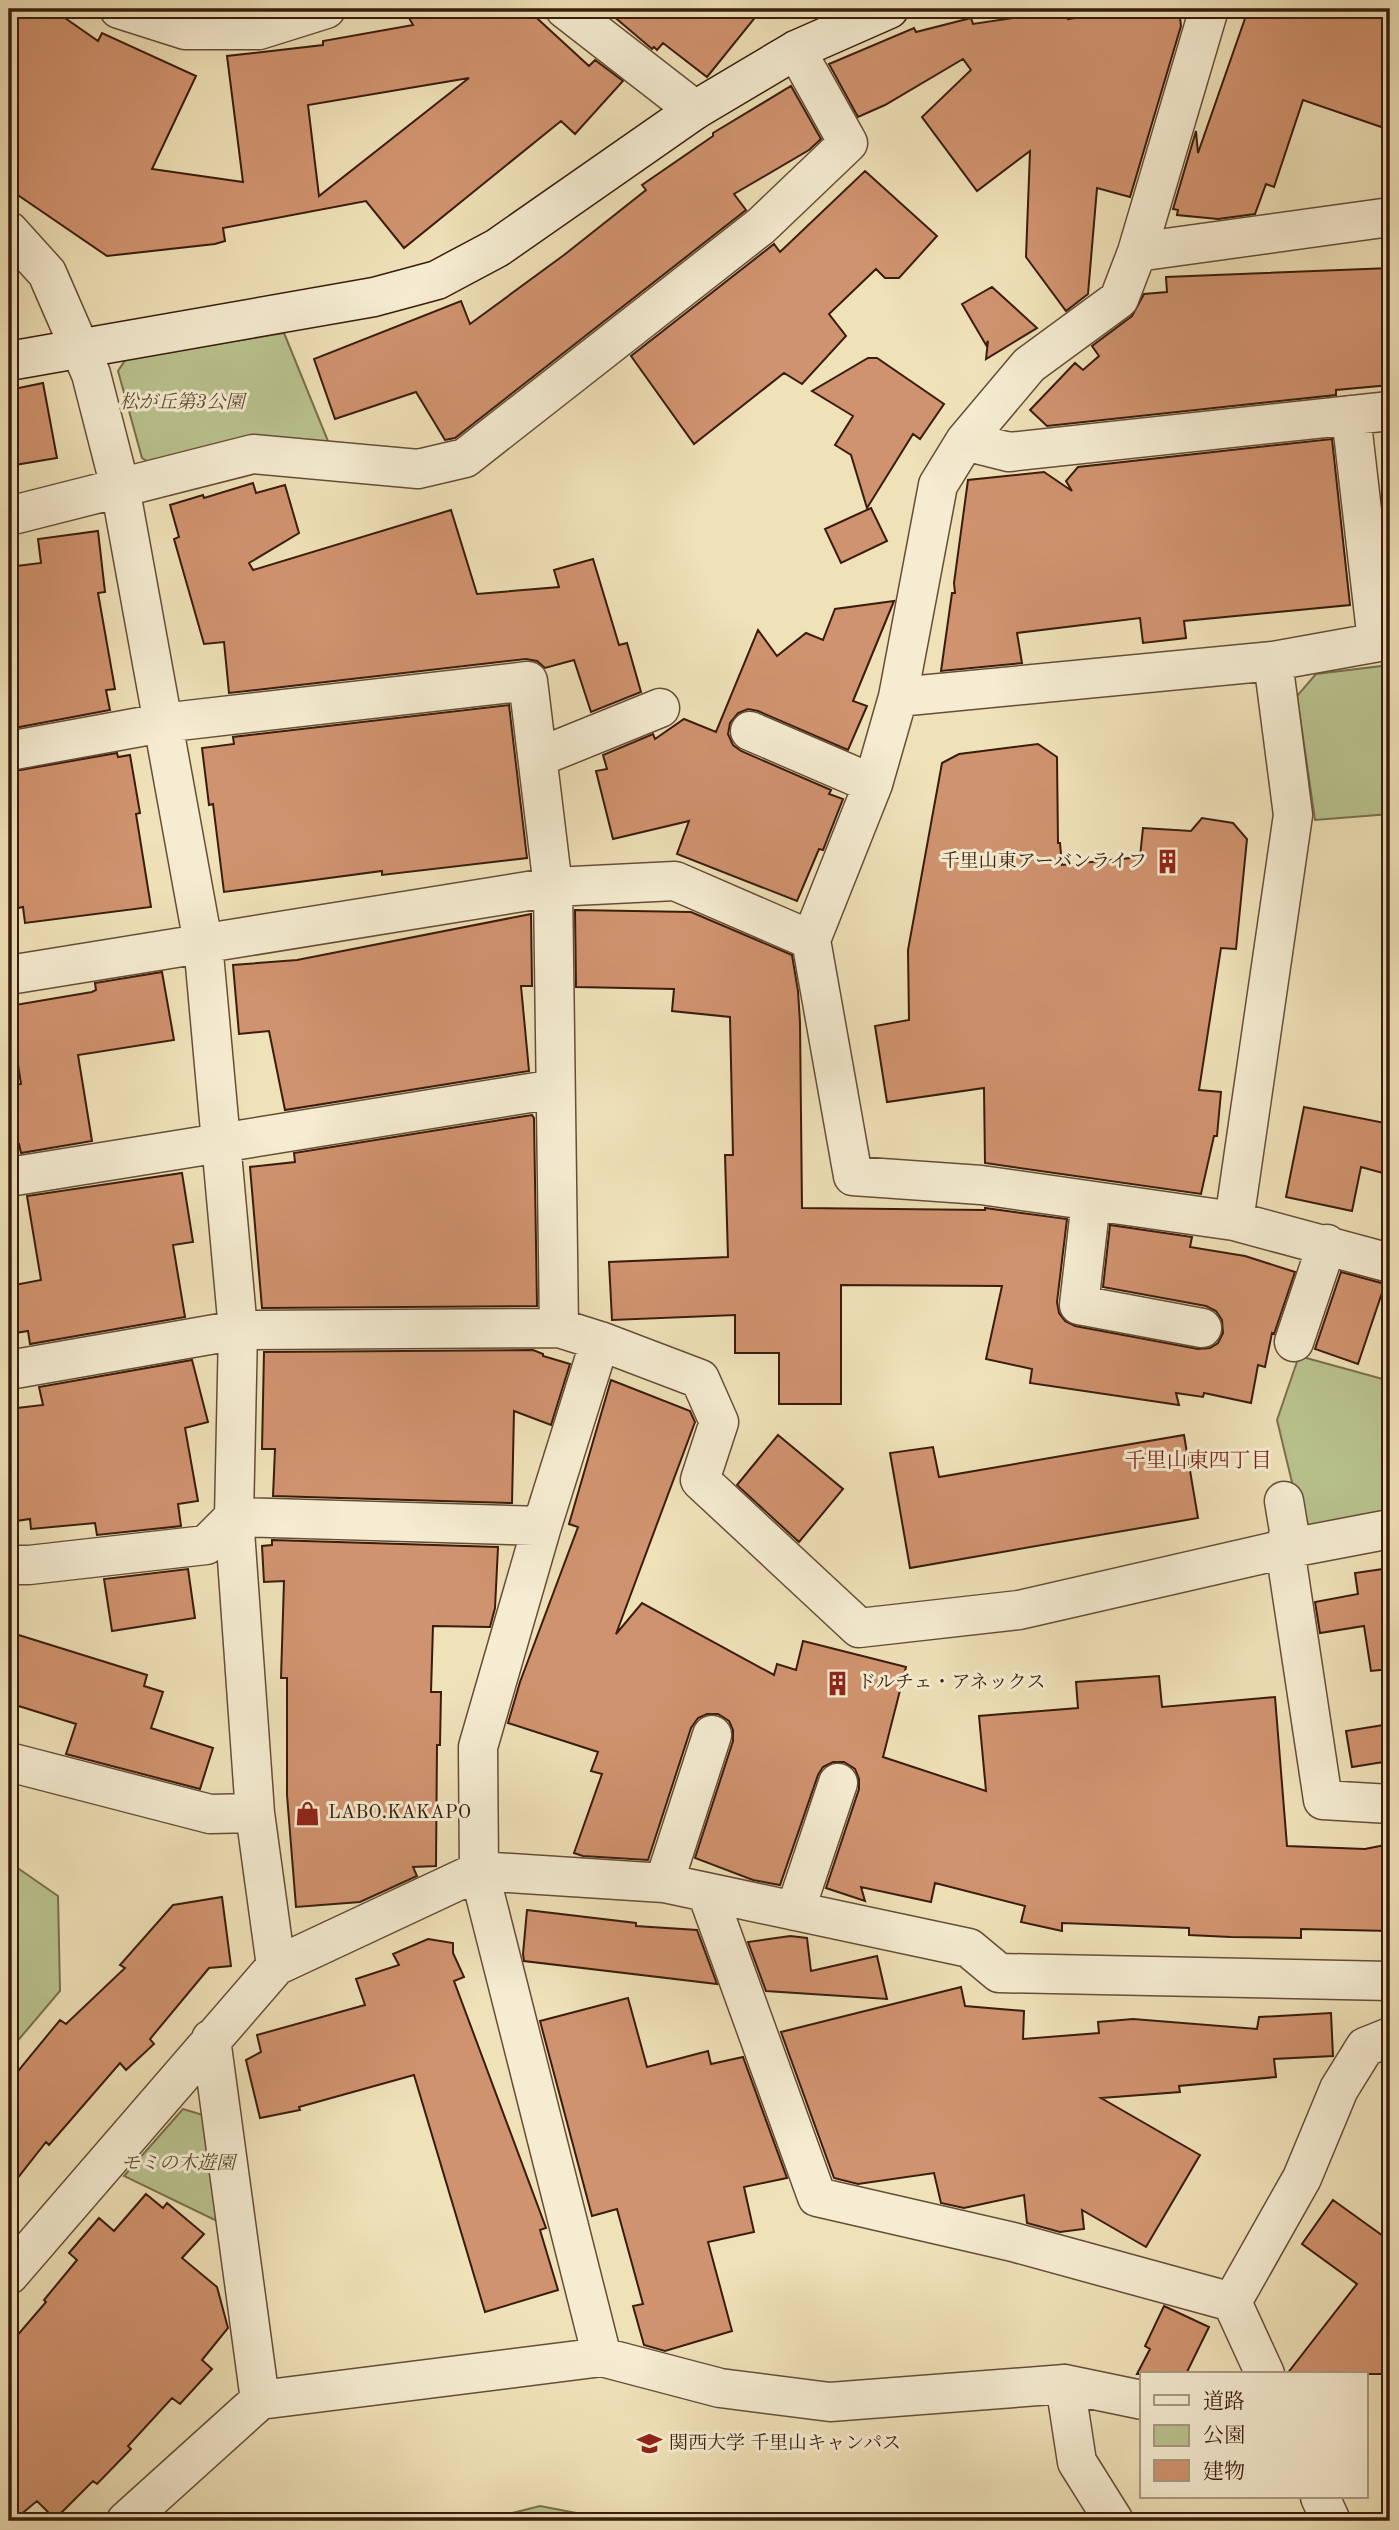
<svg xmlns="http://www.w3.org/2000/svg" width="1399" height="2530" font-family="'Old Standard TT','Noto Serif JP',serif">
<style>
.green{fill:#b9c38f;stroke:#7a704e;stroke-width:2}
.building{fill:#d0936f;stroke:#3a1c0c;stroke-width:2;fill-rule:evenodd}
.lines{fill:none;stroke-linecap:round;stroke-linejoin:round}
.street-casing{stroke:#674d37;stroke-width:41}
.secondary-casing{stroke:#3a1c0c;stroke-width:41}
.street{stroke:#f5ecd1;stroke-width:38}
.secondary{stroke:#f5ecd1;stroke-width:38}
.labels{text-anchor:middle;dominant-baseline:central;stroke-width:6;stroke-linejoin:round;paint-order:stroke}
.park-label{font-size:19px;font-style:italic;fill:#604e33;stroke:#f5ecd1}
.poi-label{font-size:19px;fill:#3a1c0c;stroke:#f5ecd1;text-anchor:start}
.neighbourhood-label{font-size:21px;fill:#7a1f14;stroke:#f5ecd1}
</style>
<rect width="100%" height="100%" fill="#efe1b8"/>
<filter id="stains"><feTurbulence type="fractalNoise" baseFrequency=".00286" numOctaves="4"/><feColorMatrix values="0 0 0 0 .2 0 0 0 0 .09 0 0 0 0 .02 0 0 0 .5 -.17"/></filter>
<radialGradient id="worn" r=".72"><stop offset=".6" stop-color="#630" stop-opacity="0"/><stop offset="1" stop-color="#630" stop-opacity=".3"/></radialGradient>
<path class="green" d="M284,333L330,446L152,464L142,458L118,371L126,359Z
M1390,665V814L1315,820L1297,696L1316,674Z
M1299,1356L1390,1381V1511L1303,1528L1277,1420Z
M9,1862L58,1896L60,1991L9,2051Z
M183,2109L203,2115L219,2222L124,2176Z
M540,2506L618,2521H481Z"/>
<path class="building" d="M9,9H52L98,41L102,33L196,76L152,169L243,182L227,56L323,45V41L413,25L404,9H527L589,66L595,60L623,81L575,134L561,121L404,248L366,201L223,228L225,241L215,244L107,256L9,189ZM469,78L319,196L308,105Z
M605,9H762L707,77L663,43L657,50L654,47L652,49Z
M1136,9H1179L1181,26L1130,197L1097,188L1088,294L1066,311L1026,257L1030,151L977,191L922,117L971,70L963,59L885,105L858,117L829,64L914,28L916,32L971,18L973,24L1067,10L1068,19Z
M1276,9H1353L1390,21V130L1303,100L1274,187L1266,184L1255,214L1218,219L1177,215L1178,210L1173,209L1196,131L1198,153L1248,10L1272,18Z
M791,86L821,139L809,150L734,194L746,210L455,438L445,440L416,392L335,419L314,359L461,301L470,324L564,255L646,190L642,185L713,136V133Z
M865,171L937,236L899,278H885L876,269L829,314L846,336L802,384L784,373L694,444L631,356L774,244L780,252Z
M1390,268V385L1336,390V395L1047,426L1030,410L1075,363L1083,370L1099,356L1092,346L1132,316L1144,294L1167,292L1166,277Z
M992,287L1037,328L986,359L988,341L986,345L962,304Z
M868,358H877L944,404L920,439L913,434L867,508L851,455L835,445L853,416L812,391Z
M43,383L57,458L9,466V390Z
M1332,439L1350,605L1184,621L1186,638L1143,643L1140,618L1017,633L1022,663L941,671L952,593H955L954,583L968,480L1044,472L1072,491L1066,481L1078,467Z
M253,483L256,493L285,485L299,533L249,563L253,570L451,510L477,594L559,587L554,570L593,559L619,645L627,643L641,692L591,712L574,660L545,668L537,661L526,659L229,693L224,642L204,644L174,539L179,537L170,505L203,495L204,498Z
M871,508L887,541L841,563L825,529Z
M98,531L105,592L98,593L115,689L106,690L110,710L9,729V567L41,563L38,539Z
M894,601L853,701L867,706L848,750L758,711L748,709L738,713L730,723L728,734L733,745L741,751L831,790L829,794L843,799L823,850L819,849L797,901L677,854L689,821L613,839L596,771L607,769L603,755L653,734L655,739L684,719L716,732L758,630L777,656L806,633L823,640L835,609Z
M509,705L527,858L382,875V871L224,892L213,804L209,805L202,748L234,744L233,737Z
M1038,744L1057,757L1058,843H1060L1062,865L1140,857L1143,828L1191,831L1202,818L1233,823L1247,839L1236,949L1221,948L1199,1090L1221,1092L1217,1136H1214L1201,1194L985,1163L984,1088L887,1102L875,1026L909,1020L908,950L942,763L959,754Z
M117,753L118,757L130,755L140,813L136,814L151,907L25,923L23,907L9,910V772Z
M575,910L691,912L792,955L798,991L800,1022L802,1208L985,1210V1208L1067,1219L1057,1302L1059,1313L1065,1321L1075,1326L1198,1349L1210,1348L1218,1343L1223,1333L1222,1320L1216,1311L1206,1306L1103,1287L1110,1225L1192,1237L1190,1247L1245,1256L1295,1272L1274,1334L1272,1333L1265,1367L1258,1365L1251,1403L1204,1393L1203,1397L1176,1393L1179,1405L1030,1383L1032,1369L986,1359L1002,1286L841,1285V1404H779V1353H735V1315L612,1320L609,1262L728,1257L725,1155H733L730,1017L672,1011L674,989L576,987Z
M531,914L532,986H521L529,1071L285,1110L269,1031L239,1034L233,965L297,960Z
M162,972L174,1040L78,1055L92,1141L21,1153L19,1144L9,1145V1086L21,1084L9,1006L92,992L96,990L95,983Z
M1304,1107L1390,1124V1175L1361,1167L1352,1211L1286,1197Z
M532,1115L534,1118L537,1306L262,1308L250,1167L295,1162L294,1153Z
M182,1173L193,1242L173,1245L185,1317L30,1344L28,1331L9,1334V1286L41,1280L27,1196Z
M1341,1272L1385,1284L1358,1364L1315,1349Z
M533,1350L543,1354V1356L570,1364L551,1425L514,1411L512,1503L273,1496L275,1449H262L264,1352Z
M192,1360L208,1422L185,1428L198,1501L178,1504L181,1526L97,1535L95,1523L31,1529L30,1519L9,1522V1409L43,1405L39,1387Z
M611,1380L690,1411L695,1422L616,1634L642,1603L774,1675L777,1664L796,1670L803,1641L906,1667L883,1757L986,1791L979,1716L1078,1708L1076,1682L1159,1676L1162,1707L1275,1697L1287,1846L1365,1849L1390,1844V1931L1301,1929V1938L1231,1937L1189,1935V1928L1062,1923V1931L1021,1922L1025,1906L935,1883L931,1902L861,1887L865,1901L826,1888L859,1789V1779L855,1769L844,1762H833L823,1767L818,1775L780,1885L753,1880L695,1858L733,1741V1730L729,1721L718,1714H707L698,1718L691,1728L648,1860L583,1856L574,1853L602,1774L591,1771L598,1752L508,1723L520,1682L578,1527L569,1524Z
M778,1435L843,1489L799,1542L737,1485Z
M1184,1435L1198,1518L910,1568L890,1453L933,1447L939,1477Z
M272,1540L498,1547L495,1608L490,1627L433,1626L431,1692H441L440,1745H437L436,1866L413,1867L417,1876L360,1902L296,1907L287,1795V1678H281L284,1581L264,1582L262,1546L272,1545Z
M1390,1568V1669L1371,1671L1364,1626L1320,1633L1315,1602L1358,1594L1355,1573Z
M188,1569L195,1618L112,1631L104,1579Z
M9,1632L147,1675L144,1686L163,1692L151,1728L213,1748L200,1789L66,1754L76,1724L9,1703Z
M1390,1724V1761L1352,1767L1346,1731Z
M222,1897L231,1966L209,1968L150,2039L154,2044L126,2070L120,2063L49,2145L46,2142L9,2189V2082L60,2020L66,2024L125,1968L120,1965L173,1905Z
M527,1910L636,1923V1926L697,1930L717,1984L524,1961L523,1954Z
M790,1936L807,1938L811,1971L877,1956L887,1999L766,1991L748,1942Z
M428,1939L453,1943V1953L464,1977L454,1981L546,2228L540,2230L558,2290L485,2312L414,2075L299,2107L300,2110L260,2118L246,2060L261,2052L257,2035L365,2005L356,1979L399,1965L393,1954Z
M961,1987L965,2006L1024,2011L1023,2039L1099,2033L1098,2022L1133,2019L1257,2029L1259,2017L1331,2013L1333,2056L1274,2059L1276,2077L1179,2086L1180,2092L1101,2098L1200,2155L1146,2247L1082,2210L1084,2229L1060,2232L1027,2223L1024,2195L964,2208L941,2203L934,2173L858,2184L834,2178L781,2032Z
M628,1998L647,2067L708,2051L711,2064L743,2057L787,2178L744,2187L754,2232L708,2242L732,2331L665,2351L644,2345L633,2306L643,2304L617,2209L592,2216L540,2021Z
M146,2194L163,2208L167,2203L204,2234L182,2258L217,2287L228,2328L202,2360L212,2369L180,2404L172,2398L128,2446L131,2449L97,2484L93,2481L55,2519L37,2501L13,2521H9V2345L46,2302L44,2300L77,2260L69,2253L99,2218L114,2231Z
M1333,2200L1390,2241V2374H1287L1357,2284L1302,2244Z
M1164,2306L1209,2327L1186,2374H1137L1150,2349L1145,2346Z"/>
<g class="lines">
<defs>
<path id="street" d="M119,9L185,30H259L326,9
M565,9L695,110
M9,231L47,273L91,374L120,487L203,943L238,1330L234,1517L255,1813L276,1966
M1137,252L1390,217
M1351,415L1377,641
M965,441L1009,452L1390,411
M9,516L253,454L418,469L465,458L761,226L848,143L796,50
M898,697L1273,661L1390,640
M750,731L873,784
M9,751L162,723L528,681L553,887L559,1328
M539,757L660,708
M811,940L873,784L898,697L938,485L965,441L1029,365L1119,299L1137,252L1209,9
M9,975L553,887L675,881L811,940L853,1176L981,1185L1234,1221L1390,1263
M9,1177L555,1089
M1091,1201L1079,1305L1202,1328
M1234,1221L1293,815L1273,661
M600,1341L542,1526L478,1747L479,1871L602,2357
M1294,1342L1327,1244
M9,1370L238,1330L559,1328L600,1341L700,1379L719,1422L700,1480L859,1628L1019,1610L1285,1549L1390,1529
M1284,1501L1289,1531L1285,1549L1323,1800L1390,1804
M9,1565H29L206,1545L234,1517L542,1526
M9,1762L210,1814L255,1813
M664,1883L712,1735
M707,1893L817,2197L1013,2242L1232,2302
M795,1911L838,1783
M211,2039L260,2400
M9,2275L276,1966L479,1871L664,1883L969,1948L999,1973L1390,1981
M1232,2302L1302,2178L1339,2089L1365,2047L1390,2037
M1232,2302L1265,2374
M1065,2384L1077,2462L1114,2521
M1320,2497L1331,2521
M126,2521L260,2400L602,2357L720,2388L830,2402L1065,2384L1142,2400"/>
<path id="secondary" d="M9,361L374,297L437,280L497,248L695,110L796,50L889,9"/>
</defs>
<use href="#street" class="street-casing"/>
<use href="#secondary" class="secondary-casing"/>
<use href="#street" class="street"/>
<use href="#secondary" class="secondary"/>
</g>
<defs>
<symbol id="building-bare" viewBox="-9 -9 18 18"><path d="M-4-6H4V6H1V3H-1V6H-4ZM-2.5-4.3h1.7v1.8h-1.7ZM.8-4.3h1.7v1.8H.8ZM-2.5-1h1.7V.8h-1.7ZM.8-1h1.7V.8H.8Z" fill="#8f2418" stroke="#f5ecd1" stroke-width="2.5" paint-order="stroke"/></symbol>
<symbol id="shop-bare" viewBox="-9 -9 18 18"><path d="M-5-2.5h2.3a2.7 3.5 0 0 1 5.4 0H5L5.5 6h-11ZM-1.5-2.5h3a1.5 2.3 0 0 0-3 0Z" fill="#8f2418" stroke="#f5ecd1" stroke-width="2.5" paint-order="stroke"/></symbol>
<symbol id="university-bare" viewBox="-9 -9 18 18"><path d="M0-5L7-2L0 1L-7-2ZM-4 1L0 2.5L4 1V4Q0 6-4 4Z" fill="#8f2418" stroke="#f5ecd1" stroke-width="2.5" paint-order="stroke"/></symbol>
</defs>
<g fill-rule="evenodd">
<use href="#building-bare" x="1150" y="844" width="35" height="35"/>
<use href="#building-bare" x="820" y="1666" width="35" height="35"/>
<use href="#shop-bare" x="290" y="1796" width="35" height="35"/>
<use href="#university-bare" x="632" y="2426" width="35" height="35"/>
</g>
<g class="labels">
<g class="park-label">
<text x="182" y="403">松が丘第3公園</text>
<text x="178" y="2164">モミの木遊園</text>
</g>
<g class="poi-label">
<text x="1147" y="862" text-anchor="end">千里山東アーバンライフ</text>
<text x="857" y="1683">ドルチェ・アネックス</text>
<text x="328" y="1813">LABO.KAKAPO</text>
<text x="669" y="2444">関西大学 千里山キャンパス</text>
</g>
<g class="neighbourhood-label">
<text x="1198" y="1461">千里山東四丁目</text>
</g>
</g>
<rect width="1399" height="2530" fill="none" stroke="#efe1b8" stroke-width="35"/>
<rect x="10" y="10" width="1378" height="2509" fill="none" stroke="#3a1c0c" stroke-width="3.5"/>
<rect x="18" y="18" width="1364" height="2495" fill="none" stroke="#3a1c0c" stroke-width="2"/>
<rect x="1140" y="2372" width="228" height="126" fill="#f5ecd1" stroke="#aa9982" stroke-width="2"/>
<rect x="1154" y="2395" width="35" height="10" fill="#f5ecd1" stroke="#aa9982" stroke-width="2"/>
<text x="1203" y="2408" font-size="21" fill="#3a1c0c">道路</text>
<rect x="1154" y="2425" width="35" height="21" fill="#b9c38f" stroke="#aa9982" stroke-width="2"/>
<text x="1203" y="2442" font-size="21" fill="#3a1c0c">公園</text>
<rect x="1154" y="2460" width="35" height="21" fill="#d0936f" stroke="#aa9982" stroke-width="2"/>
<text x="1203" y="2478" font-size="21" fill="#3a1c0c">建物</text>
<rect width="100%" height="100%" filter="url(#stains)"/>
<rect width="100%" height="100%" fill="url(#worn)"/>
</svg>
